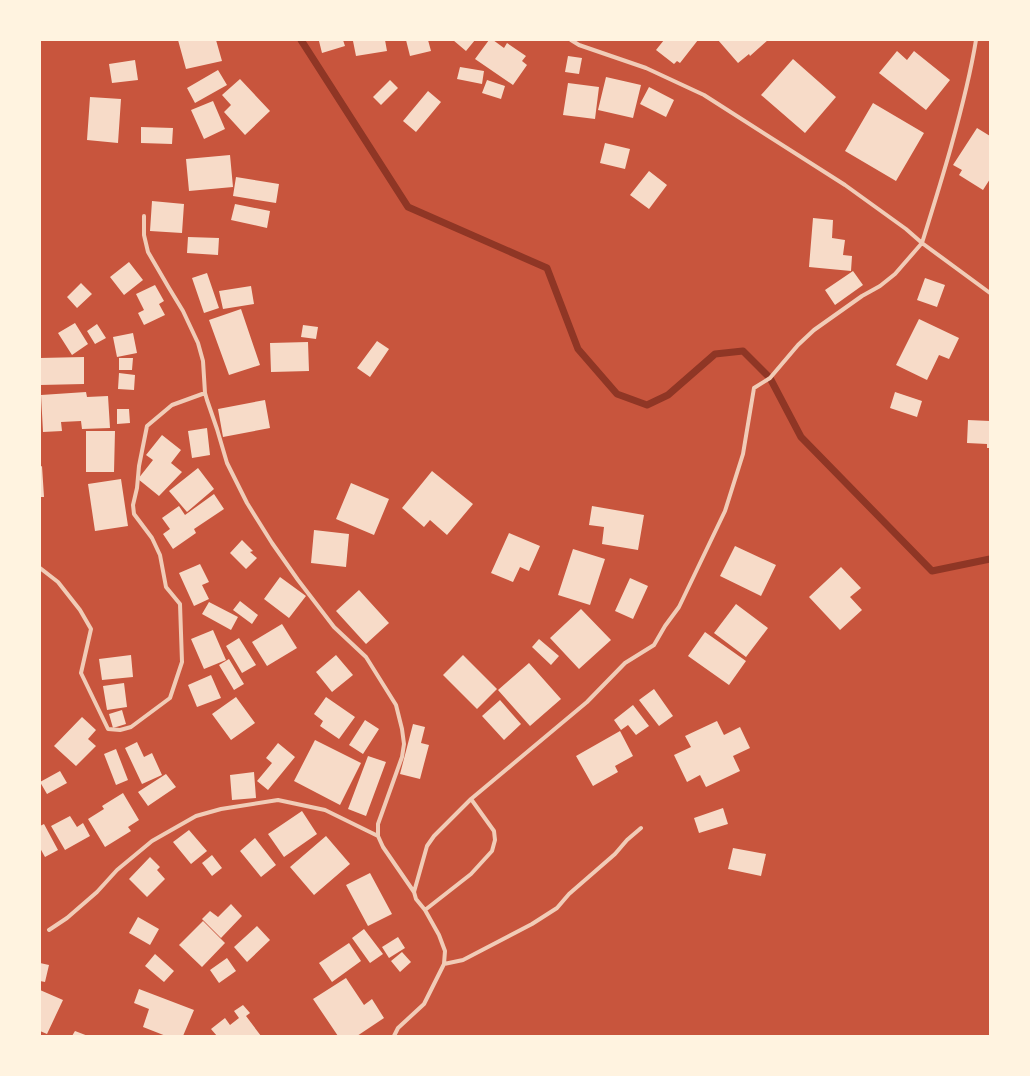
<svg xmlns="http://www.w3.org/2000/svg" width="1030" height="1076" font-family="Cabin,sans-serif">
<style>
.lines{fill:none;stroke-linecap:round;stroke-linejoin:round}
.stream{stroke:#8f3625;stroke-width:7}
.building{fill:#f7dbc8}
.minor{stroke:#f1ccb7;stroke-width:4}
</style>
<rect width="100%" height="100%" fill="#c8553d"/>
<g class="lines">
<path class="stream" d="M301,40L408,207L547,268L578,349L617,394L647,405L668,395L715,354L743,351L770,378L801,437L932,571L990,559"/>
</g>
<path class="building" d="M178,40H216L222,61L186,69Z
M322,40H343L345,46L322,53L319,41Z
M360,40H385L387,51L356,56L353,41Z
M406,40H428L431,51L410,56Z
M453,40H475L466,51Z
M489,40H493L504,48L507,43L526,56L522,61L527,65L513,85L475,59Z
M664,40H698L680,63L677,61L674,64L656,50Z
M718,40H768L750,56L749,54L738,63Z
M897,51L907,60L914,51L950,80L926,110L879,73Z
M568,56L582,58L579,74L565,72Z
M793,59L836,97L805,133L761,95Z
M135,60L138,80L112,83L109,64Z
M460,67L484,71L482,84L457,79Z
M218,70L227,85L195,103L187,88Z
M606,77L641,85L633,118L598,110Z
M240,79L270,111L245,135L224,112L231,105L222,95Z
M390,80L398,88L381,105L373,97Z
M487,80L505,86L501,99L482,93Z
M568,83L599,87L595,119L563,115Z
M649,87L674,100L666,117L640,104Z
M428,91L441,102L416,132L403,121Z
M90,97L121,99L118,143L87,140Z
M213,101L225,129L204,139L191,110Z
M873,103L924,133L896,181L845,151Z
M141,127L173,128L172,144L141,143Z
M977,128L990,136V179L983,190L959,175L962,170L953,165Z
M605,143L630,149L625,169L600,163Z
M230,155L233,187L189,191L186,159Z
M649,171L667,185L649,209L630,195Z
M236,177L279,184L276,203L233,196Z
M152,201L184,204L182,233L150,231Z
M235,204L270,211L267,228L231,220Z
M813,218L833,220L832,238L845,240L843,255L852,256L851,271L809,267Z
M188,237L219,238L218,255L187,253Z
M129,262L143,280L124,295L110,277Z
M853,271L863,285L835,305L825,290Z
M207,273L219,308L204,313L192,278Z
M925,278L945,285L937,307L917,300Z
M81,283L92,294L77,308L67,297Z
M155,285L164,301L159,304L165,315L144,325L138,313L144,310L136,294Z
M251,286L254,304L223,309L219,291Z
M241,309L260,365L229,375L209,320Z
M919,319L959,338L949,359L939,355L927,380L896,365Z
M75,323L88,344L72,355L58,333Z
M97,324L106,338L95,344L87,331Z
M303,325L318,327L316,339L301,337Z
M133,333L137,353L117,357L113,337Z
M377,341L389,349L370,377L357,368Z
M308,342L309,371L271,372L270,343Z
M84,357V384L40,385V358Z
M119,358H133L132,370H119Z
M119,373L135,375L134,390L118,389Z
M86,392L87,397L108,396L110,428L82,429L81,421L61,422L62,431L43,432L41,395Z
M895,392L922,401L917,417L890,408Z
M265,400L270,428L223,437L218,409Z
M117,409H129L130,423L117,424Z
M968,420L990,421V448H987V444L967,443Z
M207,428L210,455L192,458L188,431Z
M86,431H115L114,472H86Z
M162,435L181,450L171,463L182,472L159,496L138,479L153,460L146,455Z
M42,466L44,497H40V467Z
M198,468L214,489L187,512L169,491Z
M432,471L473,504L447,535L430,520L424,527L402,508Z
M121,479L128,526L95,531L88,484Z
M351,483L389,499L374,535L336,519Z
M214,494L224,509L194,529L196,533L173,549L163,534L170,529L162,518L179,506L185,515Z
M592,506L644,515L638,550L602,544L604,527L589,525Z
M314,530L349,534L346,567L311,563Z
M509,533L540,546L529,571L520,567L513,582L491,573Z
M242,540L253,551L250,552L257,558L246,569L230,553Z
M735,546L776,565L761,596L720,576Z
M573,549L605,559L590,605L558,595Z
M200,564L209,582L202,585L209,599L194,606L179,573Z
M841,567L861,588L850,597L862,610L840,630L809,597Z
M280,577L306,596L289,618L264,599Z
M630,578L648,586L633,619L615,611Z
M359,590L389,623L366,644L336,611Z
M240,601L258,615L252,624L233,610Z
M209,602L238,617L231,630L202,614Z
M736,604L768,628L746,657L714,633Z
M581,609L611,640L579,669L550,638Z
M282,624L297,648L267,666L252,642Z
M213,630L226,660L204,669L191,639Z
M705,632L746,661L729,685L688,656Z
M239,638L256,665L242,673L226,646Z
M539,639L559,656L551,665L532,647Z
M131,655L133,677L102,680L99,659Z
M336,655L353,675L332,692L316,672Z
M463,655L497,689L477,709L443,675Z
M229,659L244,684L234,690L219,665Z
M529,663L561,699L530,726L498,690Z
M211,675L221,698L197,707L188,685Z
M124,683L127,707L107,710L103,686Z
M654,689L673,716L659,726L639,700Z
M236,697L255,723L231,740L212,714Z
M326,697L355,717L339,739L320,726L323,721L314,714Z
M500,700L521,724L504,740L482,716Z
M633,705L649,726L636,735L628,725L621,730L614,720Z
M122,710L126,724L113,728L109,714Z
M82,717L96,730L88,739L96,746L76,766L54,746Z
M365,720L379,729L363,754L349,745Z
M717,721L724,735L740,727L750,748L733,756L740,771L706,787L700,775L687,782L674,755L691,747L685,736Z
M413,724L425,727L421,743L429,745L420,779L400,774Z
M620,731L633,756L615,766L618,772L593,786L576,756Z
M315,740L361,763L340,805L294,781Z
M137,742L144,757L152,753L162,775L142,784L125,748Z
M278,743L295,757L268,790L257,781L272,763L266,758Z
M116,749L128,780L116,785L104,754Z
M368,756L386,762L366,816L348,809Z
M60,771L67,783L47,794L40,782Z
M254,772L256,798L232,800L230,775Z
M166,774L176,787L148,806L138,792Z
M123,793L139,820L128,827L131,831L105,847L88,819L104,809L102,806Z
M723,808L728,824L699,833L694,818Z
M302,811L317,834L284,857L268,834Z
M70,816L77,827L83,823L90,836L65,850L51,826Z
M44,824L58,850L45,857L40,848V826Z
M189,830L207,851L191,864L173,842Z
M326,836L350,864L314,895L290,867Z
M255,838L276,865L261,877L240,851Z
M733,848L766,854L761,876L728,869Z
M212,855L222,868L212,876L202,863Z
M150,857L160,867L157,870L165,879L147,897L129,879Z
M370,873L392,914L368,926L346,885Z
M231,904L242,916L221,938L202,919L210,911L218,917Z
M138,917L159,929L150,945L129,933Z
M203,921L225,943L202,967L179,945Z
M257,926L270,940L247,962L234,947Z
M364,929L383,954L370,963L352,938Z
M398,937L405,948L389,958L382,947Z
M349,943L361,961L332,982L319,963Z
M402,952L411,962L400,972L391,961Z
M155,954L174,971L164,982L145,966Z
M227,958L236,971L219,983L210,970Z
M40,963L49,965L45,982L40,981Z
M346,978L364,1005L372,999L384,1018L357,1036H338L313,999Z
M139,989L194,1010L183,1036H166L143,1027L149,1009L134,1003Z
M40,990L63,1000L47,1034L40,1031Z
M243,1005L250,1013L246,1016L261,1036H217L211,1029L225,1018L230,1025L239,1018L234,1011Z
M75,1031L88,1036H72Z"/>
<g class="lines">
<path class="minor" d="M976,40C970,77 961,111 951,147C942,179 932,211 922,243L990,293
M144,216V235L148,252L169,288L183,311L198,343L203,361L205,393L207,400L217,429L227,463L247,503L272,543L298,580L334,627L366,657L396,705L402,729L404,744L402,757L378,824V836L383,847L414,892L416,899L425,910L439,935L445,951L444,964L424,1004L398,1028L394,1036
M40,568L58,582L80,610L91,629L81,673L108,729L120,730L131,727L170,698L182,662L180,604L166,587L160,555L152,538L134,514L133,505L137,488L139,466L147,426L172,405L205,393
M414,892L427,846L434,836L471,799L587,702L625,663L654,645L665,626L679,607L725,511L743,454L754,388L770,378L798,345L814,330L862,296L880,286L895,274L922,243L906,229L845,185L704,95L646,68L579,45L571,40
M425,910L471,874L492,851L495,840L494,831L471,799
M49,930L67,918L97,892L117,870L152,841L196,816L221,809L278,800L325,810L378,836
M444,964L463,960L532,924L557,908L569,894L615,854L627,840L641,828"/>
</g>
<rect width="1030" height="1076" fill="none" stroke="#fff3e0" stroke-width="82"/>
</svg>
